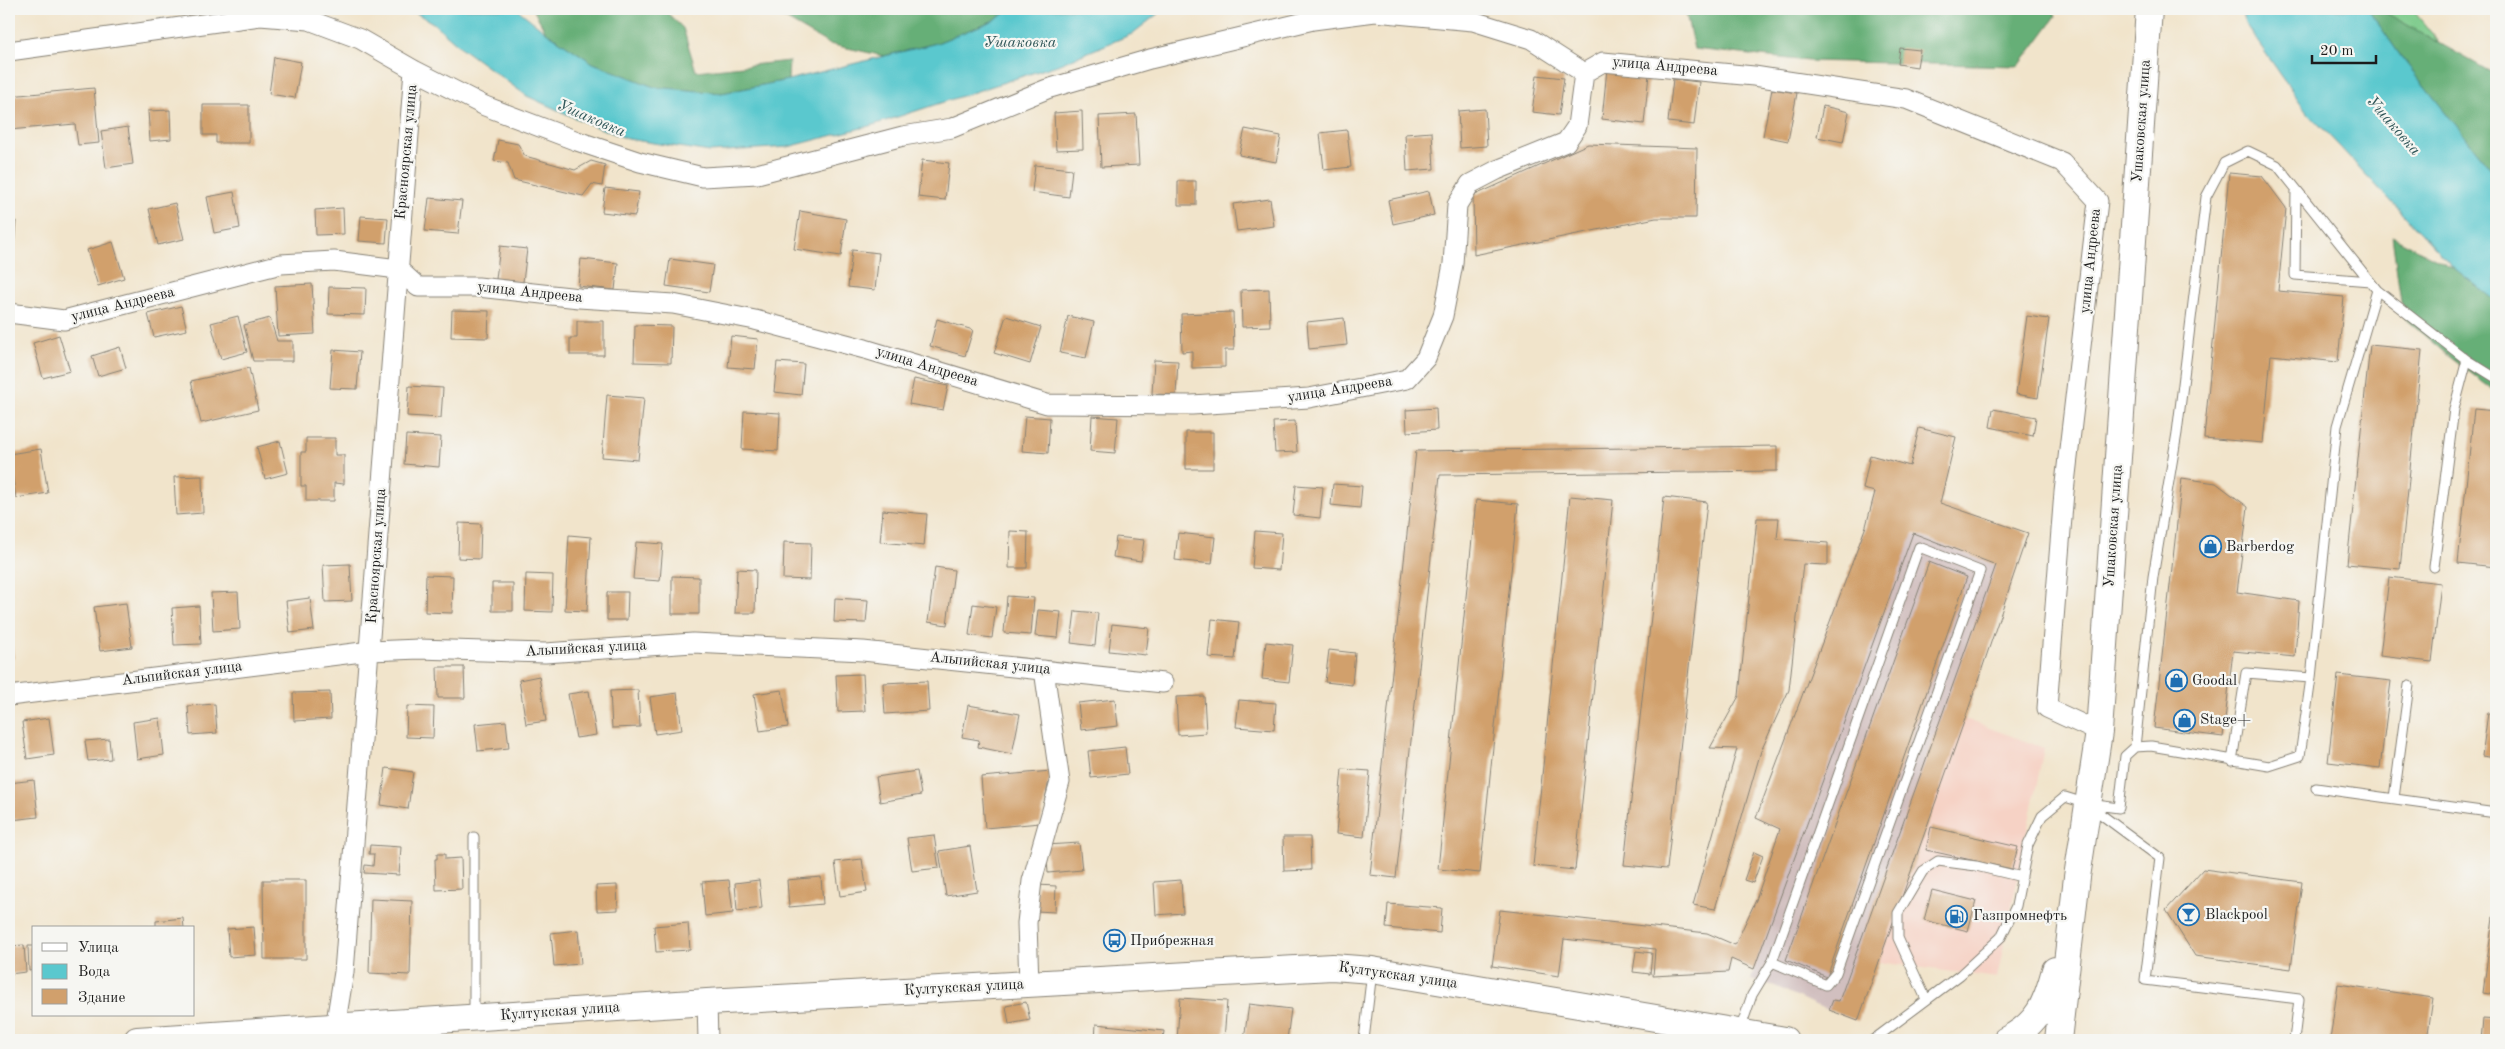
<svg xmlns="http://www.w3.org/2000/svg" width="2505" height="1049" font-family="'Old Standard TT',serif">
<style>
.built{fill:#f6d2c5}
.industrial{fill:#d1bfbf}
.green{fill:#7dcb8b;stroke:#4c7454}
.forest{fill:#66af77;stroke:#41664a}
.water{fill:#5ac8ce;stroke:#3b7275}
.building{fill:#d1a06c}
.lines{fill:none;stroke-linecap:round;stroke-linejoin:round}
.lane-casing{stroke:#868074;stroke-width:11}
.street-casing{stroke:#868074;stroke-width:21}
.secondary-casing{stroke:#868074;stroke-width:28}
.lane{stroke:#fff;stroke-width:9}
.street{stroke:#fff;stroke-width:19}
.secondary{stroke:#fff;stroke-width:26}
.labels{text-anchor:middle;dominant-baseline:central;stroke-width:4.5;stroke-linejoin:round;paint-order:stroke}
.street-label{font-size:15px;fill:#1c1c1c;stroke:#f6f6f2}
.poi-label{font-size:15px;fill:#1c1c1c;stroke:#f6f6f2;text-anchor:start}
.water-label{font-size:16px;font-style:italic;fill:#32585a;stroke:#f6f6f2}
</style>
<rect width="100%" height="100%" fill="#f6f6f2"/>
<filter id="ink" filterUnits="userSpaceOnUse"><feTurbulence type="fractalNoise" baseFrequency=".02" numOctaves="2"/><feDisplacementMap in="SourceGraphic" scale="10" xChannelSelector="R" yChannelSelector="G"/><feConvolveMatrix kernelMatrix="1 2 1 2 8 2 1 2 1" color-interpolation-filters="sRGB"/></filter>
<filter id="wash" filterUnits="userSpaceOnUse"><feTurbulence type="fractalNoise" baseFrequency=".0096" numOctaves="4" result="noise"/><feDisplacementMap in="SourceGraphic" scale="20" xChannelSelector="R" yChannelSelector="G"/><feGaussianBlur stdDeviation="1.12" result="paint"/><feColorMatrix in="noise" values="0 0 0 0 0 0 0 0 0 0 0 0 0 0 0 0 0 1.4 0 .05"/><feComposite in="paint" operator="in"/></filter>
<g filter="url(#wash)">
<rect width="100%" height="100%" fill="#f1e4cb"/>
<path class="built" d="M1965,719L2044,748L1997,978L1879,962Z"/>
<path class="industrial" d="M1870,455L1910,466L1895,527L2015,572L1965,719L1858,1021L1815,1005L1775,986L1751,980L1754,969L1731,959L1735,945L1756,900L1780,829L1756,818L1866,526L1875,492L1863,489Z"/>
<path class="green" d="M2380,9H2412L2496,112L2494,134Z"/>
<path class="forest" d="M533,9H663L683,28L696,71L789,61L788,80L722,93L654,87L593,63L546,32Z
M768,9H1012L992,21L937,43L884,56L829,44Z
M1685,9H2053L2056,16L2019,66L1808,61L1694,49Z
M2368,9H2379L2496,75V175L2402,58Z
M2392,236L2454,268L2496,301V392L2451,358L2403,317Z"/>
<path class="water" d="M409,9H517L546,32L593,63L654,87L722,93L788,80L937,43L992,21L1012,9H1164L1132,34L1057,65L873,125L788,147L710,152L628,139L584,122L527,96L464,50L433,23Z
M2240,9H2368L2402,58L2496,175V301L2454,268L2307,112L2246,25Z"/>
<g id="blocks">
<path class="building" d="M1900,48L1920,50L1917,67L1898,64Z
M274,57L301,62L295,98L269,94Z
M1607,69L1649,74L1644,124L1602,119Z
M1537,75L1564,78L1559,115L1532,112Z
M1673,79L1699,82L1694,125L1668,122Z
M94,88L99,143L78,145L75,124L9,130V96Z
M1772,89L1797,93L1788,141L1763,136Z
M203,105H249V143H216V135H203Z
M1823,106L1849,112L1843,142L1817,137Z
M1485,109L1487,146L1460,148L1458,111Z
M170,110L171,139L150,141L148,111Z
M1082,111L1083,149L1056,150L1054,113Z
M1136,114L1139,165L1101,167L1099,116Z
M128,127L133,164L106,168L101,131Z
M1245,129L1281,136L1276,162L1239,155Z
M1347,130L1351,167L1324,170L1320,133Z
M1432,132L1434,169L1407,171L1405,134Z
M498,140L518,144L525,156L575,170L591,161L605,165L602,186L592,184L583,196L514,180L508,163L494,161Z
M1588,144L1697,148L1696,218H1656L1474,255L1473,196Z
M922,160L949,163L945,200L918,197Z
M1035,165L1072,169L1069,197L1032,192Z
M2229,173L2262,176L2286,208L2278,291L2344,297L2338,362L2271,355L2263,443L2204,438Z
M1178,181H1196V205H1178Z
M605,188L639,192L635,216L602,212Z
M1429,191L1434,215L1393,224L1388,200Z
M234,192L240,228L214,233L207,197Z
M429,198L462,201L458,234L425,231Z
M1270,199L1274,226L1237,231L1233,204Z
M175,203L184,239L158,245L149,209Z
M343,208L344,234L316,235L315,210Z
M800,211L846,219L841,256L794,249Z
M361,216L388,218L386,243L359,241Z
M9,220L16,221L14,248L9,247Z
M113,242L124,278L98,286L87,250Z
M500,246L527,249L523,282L496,279Z
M852,250L879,253L875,290L848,287Z
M581,259L618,263L615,290L578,286Z
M670,259L713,265L709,292L666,286Z
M312,284L315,334L278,336L275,286Z
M329,287L366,288L365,315L328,314Z
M1269,289L1270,326L1242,327L1241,290Z
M181,306L187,330L154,337L148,314Z
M452,310L489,311L488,338L451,337Z
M1233,312L1234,350H1225V367L1192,368V351L1182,352L1181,314Z
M238,316L247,352L221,359L211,323Z
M1006,316L1041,327L1030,364L994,353Z
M1068,316L1094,322L1086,358L1060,353Z
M2027,316L2049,319L2038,398L2016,394Z
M270,318L277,341H293V361H253L244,325Z
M1344,318L1347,345L1309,349L1307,322Z
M937,319L973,330L965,356L930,346Z
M577,321H604V355H570V338H577Z
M635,325L672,326L671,363L634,362Z
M59,335L70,371L43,378L33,343Z
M731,336L758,339L755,369L728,367Z
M2370,345L2422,350L2400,569L2347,564Z
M120,347L126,368L98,376L92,356Z
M333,350L360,352L357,389L330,388Z
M1154,360L1178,361L1176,395L1152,394Z
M777,362L804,364L801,395L774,392Z
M249,368L258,410L201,423L191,381Z
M914,379L948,386L943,410L909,404Z
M409,386L443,388L441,418L407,416Z
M607,395L644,398L638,460L602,457Z
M1436,408L1437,430L1407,432L1406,410Z
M1993,409L2036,417L2033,436L1990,427Z
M2474,409L2496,411V567L2458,563Z
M744,411L780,413L778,451L742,449Z
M1025,416L1050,418L1048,453L1022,451Z
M1092,416L1118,418L1115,453L1090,451Z
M1295,421L1297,452L1275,453L1273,422Z
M1919,428L1956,437L1940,503L2028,533L1965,719L1858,1021L1829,1010L1833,1000L1839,1001L1996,565L1913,533L1754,969L1731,959L1728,972L1653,976L1655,949L1564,939L1559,976L1492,966L1500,910L1707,933L1735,945L1756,900L1780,829L1756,818L1866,526L1875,492L1863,489L1870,455L1910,466Z
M1186,432H1213V469H1186Z
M406,435L441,437L439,467L404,464Z
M306,438H335V455H344V484L334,483V501H306V486H301V452H306Z
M280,441L288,473L265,479L257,447Z
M1777,446V471L1440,475L1396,878L1370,875L1416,451Z
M41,449L48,493L16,498L9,454Z
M202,476L203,513L176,515L174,477Z
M2182,478L2216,483L2248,507L2237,592L2299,601L2295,657L2233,651L2223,737L2154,728Z
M1333,484L1362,486L1360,508L1331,505Z
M1296,485L1323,487L1320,518L1293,515Z
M1570,496L1613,500L1575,870L1533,866Z
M1664,497L1707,502L1667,869L1624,865Z
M1476,500L1518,504L1480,873L1438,869Z
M883,510L927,514L924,546L880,542Z
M1757,518H1779L1777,539L1828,543V565L1803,564L1789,690L1761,751L1715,909L1693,905L1737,749L1710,748L1739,696Z
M459,523L481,524L480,559L458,558Z
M1010,531L1028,532L1027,568H1009Z
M1255,531L1282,533L1279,570L1252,568Z
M1178,533L1215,537L1212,564L1175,560Z
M569,535L591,537L587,611L565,610Z
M1116,537L1144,540L1141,561L1113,557Z
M636,542L663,544L660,581L633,579Z
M784,542L811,543L810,580L783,579Z
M1929,562L1967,577L1827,977L1786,960Z
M350,564L352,601L325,602L323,565Z
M935,567L954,570L947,625L928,622Z
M737,569L756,570L755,613H735Z
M526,574L553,575L552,612L525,611Z
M426,575L453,576L452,613L425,612Z
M672,576L699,577V614H672Z
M2389,577L2441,583L2432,662L2380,656Z
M492,583H513V611H492Z
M238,592L240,629L213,631L211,593Z
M607,592H628L627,620H607Z
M1007,596L1034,598L1031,635L1004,633Z
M310,598L314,630L290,633L286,601Z
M835,598L868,600L866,623L834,622Z
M126,603L132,647L100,651L94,607Z
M973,604L996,607L992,638L969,635Z
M199,606L201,644L174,645L172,608Z
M1038,610L1061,612L1058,638L1035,636Z
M1075,611L1098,613L1095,646L1071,643Z
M1212,619L1239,622L1235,659L1208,657Z
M1112,624L1149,628L1146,655L1109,651Z
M9,626L14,658L9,659Z
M1266,642L1293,645L1289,682L1262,679Z
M1329,650L1355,653L1352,685L1325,682Z
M437,667H464L465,698H438Z
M863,674L865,711L838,712L836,675Z
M2338,675L2391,681L2380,768L2328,762Z
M539,676L546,721L526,724L519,680Z
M927,681L929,711L885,714L883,683Z
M638,690L640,727L612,728L610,691Z
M782,690L788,727L760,731L754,694Z
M589,691L596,735L576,738L568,694Z
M330,692L331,719L294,721L293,693Z
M677,693L682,730L655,734L650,697Z
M1204,696L1206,733L1178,735L1176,697Z
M1115,699L1118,726L1081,730L1078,703Z
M1239,700L1276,703L1274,730L1236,727Z
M215,704L217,733L190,735L188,706Z
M968,705L1020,714L1012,754L978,747L979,740L962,737Z
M407,706L434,707L433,738L406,737Z
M2488,713L2496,714V758L2482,756Z
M49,718L54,755L27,759L22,722Z
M160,718L164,755L137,759L133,722Z
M506,721L509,748L478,751L475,724Z
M109,739L111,759L88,761L85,741Z
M1125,747L1128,774L1091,778L1088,751Z
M386,768L413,772L408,809L381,805Z
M1342,769L1370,771L1364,837L1336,834Z
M917,771L921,795L880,802L876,777Z
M1051,771L1040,823L985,828L981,777Z
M34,780L38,817L11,820L9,783Z
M1931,827L2018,847L2012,869L1926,850Z
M934,835L939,868L912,871L907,838Z
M1283,837H1310L1311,870L1284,871Z
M1079,843L1082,870L1048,873L1046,845Z
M370,845L401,847L399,875L364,873L365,865L373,866L374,854H369Z
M970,846L977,891L946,896L939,851Z
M1754,852L1763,856L1753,883L1744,880Z
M437,854H445V859L461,858L462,889L436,890L435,859H437Z
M862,859L867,892L840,896L835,862Z
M2203,869L2302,882L2291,969L2195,956L2166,910Z
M821,877L823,904L789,907L787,880Z
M263,880H306V959H264Z
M729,880L733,913L705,916L702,882Z
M759,880L762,908L737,911L735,883Z
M1181,880L1183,913L1156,915L1154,882Z
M617,885L618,910L597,911L596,886Z
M1037,885L1056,886L1055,912L1036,911Z
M1932,890L1976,901L1968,931L1924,920Z
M371,899L412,901L410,975L369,973Z
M1388,904L1442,908L1440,933L1386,928Z
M2493,917H2496V995L2483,993Z
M183,918L184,928H156V921Z
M688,923L690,950L656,952L654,926Z
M254,927L256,955L229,957L227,929Z
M578,930L581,964L554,966L551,933Z
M24,945L26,972L9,974V946Z
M28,946H34V970L29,971Z
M1636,951L1652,953L1650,974L1633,972Z
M2338,984L2433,998L2427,1040H2330Z
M1180,998L1227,1001L1224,1040H1177Z
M1026,1002L1030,1020L1009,1024L1006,1006Z
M1249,1004L1291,1009L1287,1040H1244Z
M2483,1019L2496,1020V1040H2481Z
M1096,1024L1164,1031L1163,1040H1095Z"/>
</g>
</g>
<g filter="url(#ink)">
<use href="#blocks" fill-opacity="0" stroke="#868074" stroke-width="1"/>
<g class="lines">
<defs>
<path id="lane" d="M2296,189L2295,275L2370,281
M1919,547L1980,571L1836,973L1826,985L1772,962Z
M2434,567L2454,409L2467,360L2496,378
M2135,747L2153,577L2177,433L2206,197L2224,163L2248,151L2277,165L2377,290L2467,360
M2232,761L2246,673L2311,678
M2316,788L2496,813
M2394,798L2409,685
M2091,807L2160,858L2145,980L2299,999L2294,1040
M1926,999L1898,938V913L1923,871L1938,861L1976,866L2022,877
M474,1015V837
M1740,1030L1752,995L1772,962
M1364,1040L1372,971
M1873,1040L1960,975L2001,937L2016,906L2028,845L2042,816L2065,797L2088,804L2119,808L2125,756L2135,747L2151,746L2269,766L2300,756L2311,678L2337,426L2377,290"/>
<path id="street" d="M9,51L260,16L309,20L360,39L414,70L485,106L577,141L640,162L703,177L757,174L903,136L952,128L1047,89L1150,59L1313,20L1375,12L1473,21L1531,39L1584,73
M9,313L64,320L281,264L334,261L398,269L418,287H478L579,298L673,304L755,320L865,349L1047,404L1192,405L1309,398L1407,379L1426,358L1443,316L1453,264L1457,205L1470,184L1497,170L1566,142L1577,126L1584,73L1603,62L1754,76L1906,99L2062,162L2098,201L2064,492L2047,708L2099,732
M9,696L370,651L419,649L545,653L693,643L863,651L1163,683
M1029,984L1027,923L1032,881L1060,782L1044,670
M707,1002L708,1040
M335,1028L344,972L414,70"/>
<path id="secondary" d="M137,1040L707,1002L1332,967L1372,970L1785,1040
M2006,1040C2038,1024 2046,1004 2055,970
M2058,1040L2077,877L2099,732L2149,9"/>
</defs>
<use href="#lane" class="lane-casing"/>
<use href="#street" class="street-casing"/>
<use href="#secondary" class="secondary-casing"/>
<use href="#lane" class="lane"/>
<use href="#street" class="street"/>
<use href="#secondary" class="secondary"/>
</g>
</g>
<defs>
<symbol id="shop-ring" viewBox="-11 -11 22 22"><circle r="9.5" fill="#f6f6f2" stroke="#1f6fb2" stroke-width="1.5"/><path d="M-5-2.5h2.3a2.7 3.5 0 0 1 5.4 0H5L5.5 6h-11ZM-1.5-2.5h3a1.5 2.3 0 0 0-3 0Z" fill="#1f6fb2"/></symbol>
<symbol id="bar-ring" viewBox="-11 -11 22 22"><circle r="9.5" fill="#f6f6f2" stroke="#1f6fb2" stroke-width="1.5"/><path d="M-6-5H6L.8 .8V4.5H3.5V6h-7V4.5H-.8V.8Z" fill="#1f6fb2"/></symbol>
<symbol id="fuel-ring" viewBox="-11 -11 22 22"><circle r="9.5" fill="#f6f6f2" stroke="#1f6fb2" stroke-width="1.5"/><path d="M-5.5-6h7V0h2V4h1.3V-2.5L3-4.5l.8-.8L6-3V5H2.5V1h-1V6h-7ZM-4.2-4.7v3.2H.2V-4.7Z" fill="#1f6fb2"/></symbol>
<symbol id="bus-ring" viewBox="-11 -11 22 22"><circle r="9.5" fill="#f6f6f2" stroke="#1f6fb2" stroke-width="1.5"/><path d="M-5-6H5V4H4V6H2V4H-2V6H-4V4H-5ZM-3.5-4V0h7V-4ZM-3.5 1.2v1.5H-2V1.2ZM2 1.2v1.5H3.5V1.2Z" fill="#1f6fb2"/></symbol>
</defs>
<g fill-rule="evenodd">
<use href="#shop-ring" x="2198" y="534" width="25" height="25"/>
<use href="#shop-ring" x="2164" y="668" width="25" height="25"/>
<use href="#shop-ring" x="2172" y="708" width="25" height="25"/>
<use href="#bar-ring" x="2176" y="902" width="25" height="25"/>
<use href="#fuel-ring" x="1944" y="904" width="25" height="25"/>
<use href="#bus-ring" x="1102" y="928" width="25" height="25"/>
</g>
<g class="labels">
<g class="street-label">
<text transform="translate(1665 67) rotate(5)">улица Андреева</text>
<text transform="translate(2142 121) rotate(-86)">Ушаковская улица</text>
<text transform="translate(407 152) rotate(-85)">Красноярская улица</text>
<text transform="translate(2091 261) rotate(-84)">улица Андреева</text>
<text transform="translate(530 293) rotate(6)">улица Андреева</text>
<text transform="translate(123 305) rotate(-14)">улица Андреева</text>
<text transform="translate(927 367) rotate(17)">улица Андреева</text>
<text transform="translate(1340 390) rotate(-9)">улица Андреева</text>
<text transform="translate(2114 526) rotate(-86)">Ушаковская улица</text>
<text transform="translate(377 556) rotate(-86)">Красноярская улица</text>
<text transform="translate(586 649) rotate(-3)">Альпийская улица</text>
<text transform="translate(990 664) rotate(6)">Альпийская улица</text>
<text transform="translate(182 674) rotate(-7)">Альпийская улица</text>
<text transform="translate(1398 976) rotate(8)">Култукская улица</text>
<text transform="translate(964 988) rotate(-3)">Култукская улица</text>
<text transform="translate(560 1012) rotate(-4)">Култукская улица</text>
</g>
<g class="poi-label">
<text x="2226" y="547">Barberdog</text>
<text x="2192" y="681">Goodal</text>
<text x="2200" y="720">Stage+</text>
<text x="2205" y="915">Blackpool</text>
<text x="1973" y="916">Газпромнефть</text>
<text x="1130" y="941">Прибрежная</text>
</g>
<g class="water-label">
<text x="1020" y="43">Ушаковка</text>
<text transform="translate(591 119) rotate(23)">Ушаковка</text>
<text transform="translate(2393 126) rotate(49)">Ушаковка</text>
</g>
</g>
<rect width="2505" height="1049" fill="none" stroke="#f6f6f2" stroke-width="30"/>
<rect x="32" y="926" width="162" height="90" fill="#f6f6f2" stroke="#9f9f9c"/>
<rect x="42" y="943" width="25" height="8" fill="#ffffff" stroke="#9f9f9c"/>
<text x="78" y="952" font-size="15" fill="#1c1c1c">Улица</text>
<rect x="42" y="964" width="25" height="15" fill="#5ac8ce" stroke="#9f9f9c"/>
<text x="78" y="976" font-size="15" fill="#1c1c1c">Вода</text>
<rect x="42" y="989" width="25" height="15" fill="#d1a06c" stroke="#9f9f9c"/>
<text x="78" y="1002" font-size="15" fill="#1c1c1c">Здание</text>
<path d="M2312 55v8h64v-8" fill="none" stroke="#1c1c1c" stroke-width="2.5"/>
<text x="2320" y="55" font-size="15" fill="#1c1c1c" stroke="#f6f6f2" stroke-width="4" paint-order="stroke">20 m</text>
</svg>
